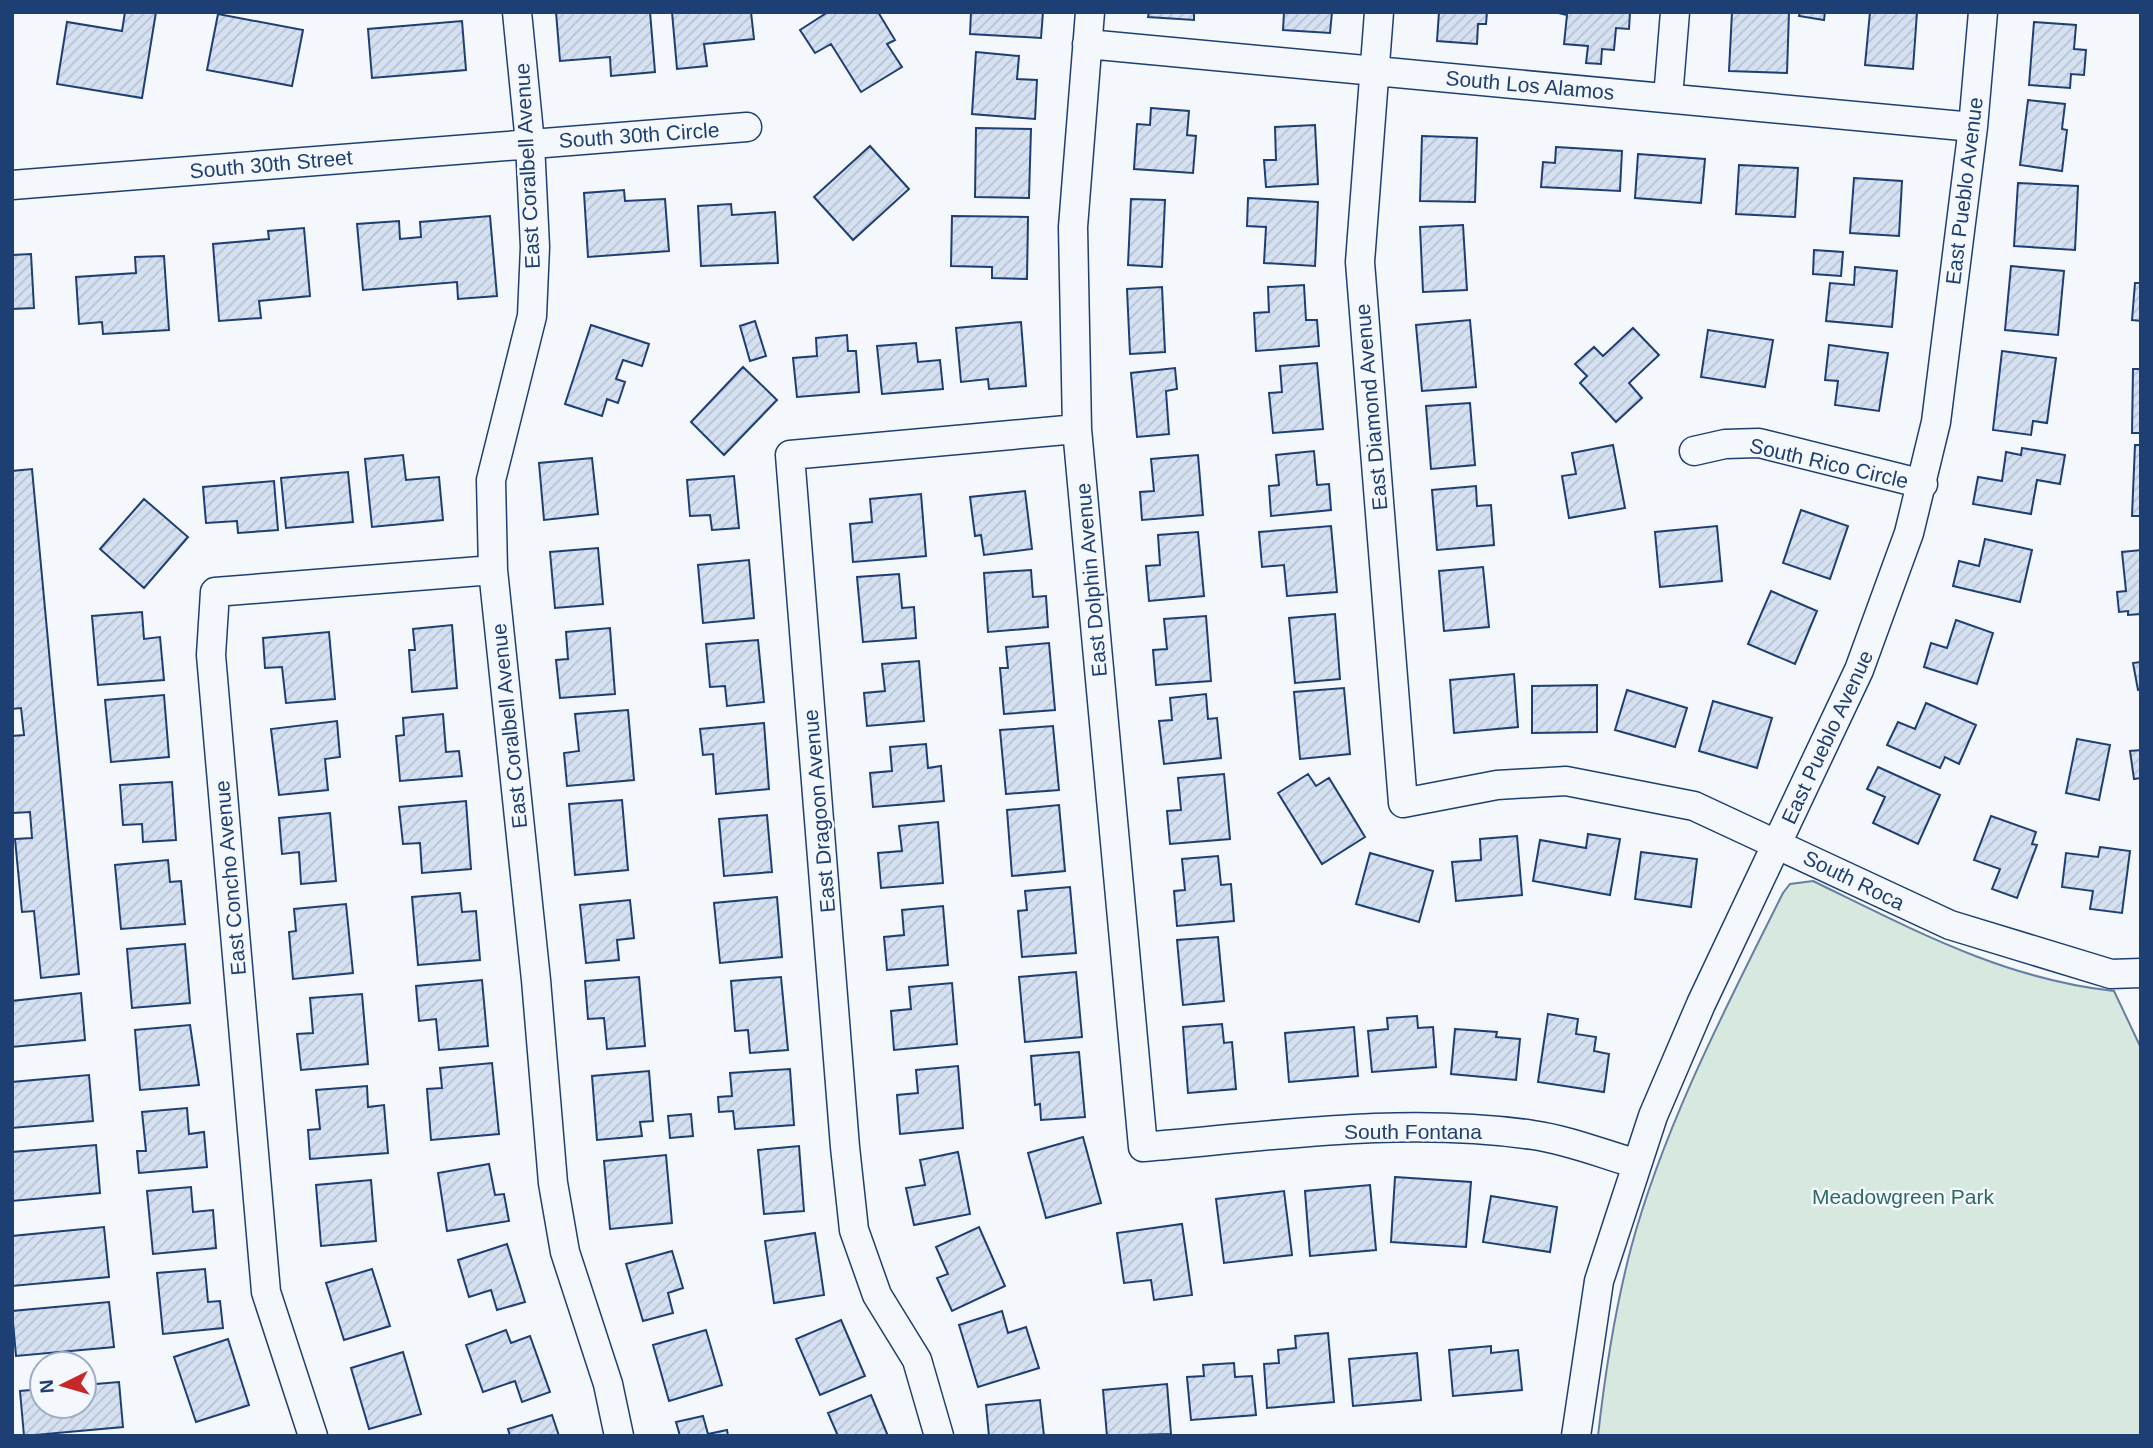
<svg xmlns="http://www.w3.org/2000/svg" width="2153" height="1448" font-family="Helvetica,sans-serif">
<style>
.park{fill:#d7e8df;stroke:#687fa3;stroke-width:2}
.building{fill:url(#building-hatch);stroke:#1d3f73;stroke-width:2}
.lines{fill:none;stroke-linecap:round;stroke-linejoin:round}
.minor-casing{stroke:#1d3f73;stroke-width:31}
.minor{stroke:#f4f7fb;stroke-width:28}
.labels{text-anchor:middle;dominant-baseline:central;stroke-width:5;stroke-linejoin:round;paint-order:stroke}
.street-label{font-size:21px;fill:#1d3f73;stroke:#f4f7fb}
.park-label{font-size:21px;fill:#2c6c60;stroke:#f4f7fb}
</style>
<defs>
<pattern id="building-hatch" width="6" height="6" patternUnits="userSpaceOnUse" patternTransform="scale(1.75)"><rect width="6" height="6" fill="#d5e0f0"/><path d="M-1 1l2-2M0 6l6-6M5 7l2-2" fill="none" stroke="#b6c1d1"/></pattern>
</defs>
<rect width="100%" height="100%" fill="#f4f7fb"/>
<path class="park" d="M1813,881C1912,929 2003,979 2114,991L2141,1048V1436H1598C1605,1373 1615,1309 1631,1248C1664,1126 1727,1005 1783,893L1790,884Z"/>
<path class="building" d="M125,12H156L142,98L57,84L67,22L122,31Z
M556,12H650L655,72L611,76L610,57L560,61Z
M672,12H751L754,39L704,44L707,66L677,69Z
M828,12H878L895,40L887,44L902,67L861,92L831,44L815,53L800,30Z
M971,12H1043L1041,38L970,34Z
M1149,12H1194V20L1148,17Z
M1284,12H1332L1330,33L1283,30Z
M1439,12H1487L1486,24H1478L1477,44L1437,41Z
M1554,12H1630L1629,29L1616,28L1614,50L1602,49L1601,64L1586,63L1588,46L1564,44L1567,15Z
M1732,12H1789L1787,73L1729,71Z
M1800,12H1825L1824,20L1799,16Z
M1870,12H1917L1913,69L1865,65Z
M218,14L303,30L292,86L207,70Z
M462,21L466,70L372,78L368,29Z
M2034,22L2076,25L2074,49L2086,50L2084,75L2071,74L2070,88L2029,85Z
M976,52L1019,56L1017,79L1037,80L1035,119L972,114Z
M2028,100L2065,104L2062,129L2067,130L2062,171L2020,165Z
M1151,108L1189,111L1187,135L1196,136L1193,173L1134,169L1137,124L1150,125Z
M1315,125L1318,184L1266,187L1264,160H1276L1275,127Z
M976,128L1031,129L1029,198L975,197Z
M1422,136L1477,138L1475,202L1420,201Z
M870,146L909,189L853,240L814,197Z
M1556,147L1622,151L1620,191L1541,187L1543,162L1555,163Z
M1638,154L1705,159L1701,203L1635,198Z
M1739,165L1798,168L1795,217L1736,214Z
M1854,178L1902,181L1899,236L1850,233Z
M2018,183L2078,186L2075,250L2014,246Z
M624,190L625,201L665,199L669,251L588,257L584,193Z
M1248,198L1318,202L1315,266L1264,263L1266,227L1247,226Z
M1131,199L1165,200L1162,267L1128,265Z
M731,204L732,215L775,212L778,263L701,266L698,206Z
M490,216L497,296L458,299L457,282L363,290L357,224L399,221L400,239L421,237L420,222Z
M952,216L1028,217L1027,279L992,278V267L951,266Z
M1463,225L1467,290L1423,292L1420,227Z
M304,228L310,296L259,301L261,318L219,321L213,244L269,239L268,231Z
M1814,250L1843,252L1841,276L1813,274Z
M31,254L34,308L12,309V255Z
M164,256L169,330L103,334L102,322L79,324L76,277L136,273L135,257Z
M2011,266L2064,271L2058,335L2005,330Z
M1855,267L1897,271L1892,327L1826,321L1830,283L1854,285Z
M2135,283H2141V321L2132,320Z
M1304,285L1306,320H1317L1319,346L1256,351L1254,313L1269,312L1268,287Z
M1162,287L1165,352L1130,354L1127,289Z
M1470,320L1476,387L1422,391L1416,325Z
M755,321L766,356L750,361L740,326Z
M1021,322L1026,386L989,389L988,379L961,382L956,328Z
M591,325L649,344L642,366L623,360L616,379L625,382L618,403L607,399L602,416L565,404Z
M1633,328L1659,355L1629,383L1642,398L1616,422L1580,383L1587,376L1575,364L1594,347L1603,356Z
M1708,330L1773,340L1765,387L1701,377Z
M847,335L848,351H856L859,392L797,397L793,358L817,356L816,338Z
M916,343L918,362L940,360L943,389L882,394L877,346Z
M1829,345L1888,353L1879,411L1835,405L1838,381L1825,380Z
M2002,351L2056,358L2047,423L2033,421L2031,435L1993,430Z
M1317,363L1323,429L1273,433L1269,393L1282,392L1280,366Z
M743,367L777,400L724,455L691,422Z
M1175,368L1177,389L1166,391L1169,434L1137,437L1131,373Z
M2133,369H2141V433H2132Z
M1470,403L1475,465L1431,469L1426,406Z
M1613,445L1625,508L1569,518L1562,476L1576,474L1572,453Z
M2135,445H2141V516H2132Z
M2022,448L2065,455L2060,484L2037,480L2031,514L1973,504L1978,477L2002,481L2006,452L2021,455Z
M1314,451L1317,485L1329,484L1331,510L1271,516L1269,486L1279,485L1276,455Z
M403,455L406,480L439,477L443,520L372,527L365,459Z
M1198,455L1203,515L1142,520L1140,492L1154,491L1151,459Z
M592,458L598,514L544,520L539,463Z
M32,469L79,974L41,978L34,911L22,912L15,839L32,838L30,812L13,813L12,809V736L24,735L21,708L12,709V471Z
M348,472L353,522L286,528L281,478Z
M734,476L739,528L712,530L710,515L690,516L687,480Z
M274,481L278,530L238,533L237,521L206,523L203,487Z
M1476,486L1477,506L1491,505L1494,545L1437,550L1432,490Z
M1025,491L1032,549L984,555L981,535L975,536L970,497Z
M921,494L926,556L853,562L850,524L872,522L870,499Z
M144,499L188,537L144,588L100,549Z
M1801,510L1848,526L1830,579L1783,563Z
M1331,526L1337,592L1287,596L1284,565L1262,567L1259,532Z
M1717,526L1722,581L1660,587L1655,532Z
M1198,532L1204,596L1149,601L1146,566L1160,565L1158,535Z
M1985,539L2032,550L2020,602L1953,586L1959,561L1979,566Z
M598,548L603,604L555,608L550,552Z
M2141,550V614L2128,615V611L2119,612L2117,592L2126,591L2122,552Z
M749,560L754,618L703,623L698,565Z
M1483,567L1489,627L1444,631L1439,571Z
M1031,570L1033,597L1046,596L1048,627L988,632L984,573Z
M899,574L902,608L914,607L916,638L863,642L857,577Z
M1771,591L1817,611L1795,664L1748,644Z
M142,612L144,639L160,637L164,680L98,685L92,616Z
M1335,614L1340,679L1295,683L1289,618Z
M1206,616L1211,681L1156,685L1153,650L1167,649L1164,619Z
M1956,620L1993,633L1977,684L1924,667L1931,643L1947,648Z
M452,625L457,688L412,692L409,650H415L413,629Z
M610,628L615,694L560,698L556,660L568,659L566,632Z
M329,632L335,699L286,703L282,667L265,668L263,638Z
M758,640L764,702L727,706L725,686L710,687L706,644Z
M1049,643L1055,710L1004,714L1000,668H1008L1006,647Z
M919,661L924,721L867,726L864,693L885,691L882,664Z
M2141,662V689L2138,690L2133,663Z
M1514,674L1518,727L1454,733L1450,680Z
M1597,685V732L1532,733V686Z
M1344,688L1350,754L1300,759L1294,692Z
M1627,690L1687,708L1675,747L1615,730Z
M1206,694L1208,719L1217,718L1221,758L1164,764L1159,721L1172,720L1170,698Z
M164,695L169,757L111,762L105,700Z
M1713,701L1772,718L1757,768L1699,751Z
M1926,703L1976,725L1959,764L1945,757L1940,768L1887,745L1898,722L1915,729Z
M628,710L634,780L567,786L564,753L579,751L575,714Z
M443,714L446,752L459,751L462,776L400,781L396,736L404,735L403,718Z
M337,721L340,757L325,759L328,790L279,795L271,729Z
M764,723L769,789L716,794L713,754L703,755L700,729Z
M1053,726L1059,790L1006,794L1000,730Z
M2077,739L2110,745L2099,800L2066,793Z
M926,744L928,768L941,766L944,801L873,807L870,773L892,771L890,747Z
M2141,750V778L2134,779L2130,751Z
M1878,767L1940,795L1918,844L1873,823L1885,797L1867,789Z
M1224,774L1230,839L1170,844L1167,811L1181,810L1178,778Z
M1308,774L1316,786L1329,778L1365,837L1322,864L1278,793Z
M172,782L176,840L143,842L142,824L123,825L120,785Z
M622,800L628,870L575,875L569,804Z
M466,801L471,869L422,873L420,843L403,844L399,807Z
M1059,805L1065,871L1012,876L1007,810Z
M330,813L336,881L301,884L299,852L282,854L279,818Z
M767,815L772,872L724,876L719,819Z
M1991,816L2036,832L2032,844L2037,845L2017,898L1992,889L2000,869L1974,860Z
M938,822L943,883L881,888L878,853L902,851L899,826Z
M1588,834L1620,839L1610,895L1533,881L1540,840L1586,848Z
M1517,836L1522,895L1456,901L1452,862L1481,860L1480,839Z
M2100,847L2130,851L2122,913L2090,909L2093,891L2062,887L2066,853L2098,857Z
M1641,852L1697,859L1691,907L1635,899Z
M1370,853L1433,871L1419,922L1356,904Z
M1218,856L1221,885L1231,884L1234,921L1177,926L1174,891L1185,890L1182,859Z
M168,860L170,882L181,881L185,924L121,929L115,865Z
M1070,887L1076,953L1022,957L1018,911L1027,910L1025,891Z
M460,893L462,912L476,911L480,960L418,965L412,897Z
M777,897L782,957L720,963L714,903Z
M630,900L634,938L617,940L619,960L586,963L580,905Z
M346,904L353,973L293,979L289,932L296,931L294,909Z
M943,906L948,965L887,970L884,937L904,935L902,910Z
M1218,937L1224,1001L1183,1005L1177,940Z
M185,944L190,1003L132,1008L127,949Z
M1076,972L1082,1037L1025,1042L1019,977Z
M639,977L645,1046L607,1049L604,1018L588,1019L585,981Z
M781,977L788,1050L750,1053L748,1030L735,1031L731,981Z
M482,980L488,1046L439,1050L436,1019L419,1021L416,986Z
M952,983L957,1044L894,1050L891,1011L911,1009L909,987Z
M81,993L85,1040L12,1047V1001Z
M362,994L368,1064L301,1070L297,1034L313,1033L310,998Z
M1548,1014L1578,1019L1576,1034L1596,1037L1594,1051L1609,1054L1604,1092L1538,1082Z
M1417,1016L1418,1028L1433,1027L1436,1067L1372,1072L1368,1031L1388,1029L1387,1018Z
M1222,1024L1224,1043L1232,1042L1236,1089L1188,1093L1183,1027Z
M190,1025L199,1085L140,1090L135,1030Z
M1354,1027L1358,1076L1289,1082L1285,1033Z
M1455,1029L1497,1032L1496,1037L1520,1039L1516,1080L1451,1074Z
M1079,1052L1085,1117L1041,1120L1040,1104L1035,1105L1031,1056Z
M492,1063L499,1134L431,1140L427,1089L442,1088L440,1068Z
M958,1066L963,1128L900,1134L897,1095L918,1093L916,1070Z
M790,1069L794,1125L735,1129L733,1111L719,1112L718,1097L732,1096L730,1073Z
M649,1071L653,1121L640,1122L642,1136L597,1140L592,1076Z
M89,1075L93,1121L12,1128V1082Z
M367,1086L368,1107L384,1105L388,1153L310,1159L308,1130L320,1129L316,1090Z
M187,1108L189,1134L204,1132L207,1167L139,1173L137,1151H146L142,1112Z
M691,1114L693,1136L670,1138L668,1116Z
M1083,1137L1101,1203L1046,1218L1028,1153Z
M96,1145L100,1193L12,1201V1152Z
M799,1146L804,1211L764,1214L758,1150Z
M958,1152L970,1214L914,1225L906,1188L925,1185L920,1160Z
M666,1155L672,1223L610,1229L604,1161Z
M489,1164L495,1195L504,1194L509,1221L447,1231L438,1173Z
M1395,1177L1471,1182L1466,1247L1391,1242Z
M371,1180L376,1241L321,1246L316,1185Z
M1370,1185L1376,1250L1310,1256L1305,1191Z
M191,1187L193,1212L213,1210L216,1248L153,1254L147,1191Z
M1284,1191L1292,1255L1224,1263L1216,1199Z
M1491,1196L1557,1207L1550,1252L1483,1242Z
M1182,1224L1192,1295L1154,1300L1151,1280L1124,1283L1117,1233Z
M104,1227L109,1277L12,1286V1236Z
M979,1227L1005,1286L952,1311L937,1278L948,1274L936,1247Z
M815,1233L824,1295L774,1303L765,1241Z
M507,1244L525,1302L497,1310L491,1290L469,1297L458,1260Z
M672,1251L683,1288L668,1293L673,1313L643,1321L626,1264Z
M205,1269L208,1302L220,1301L223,1328L163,1334L157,1273Z
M372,1269L390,1326L344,1340L326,1283Z
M109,1302L114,1347L16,1356L12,1311Z
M1002,1311L1008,1333L1026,1327L1039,1368L978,1387L959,1325Z
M841,1320L865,1376L820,1395L796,1339Z
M506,1330L511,1343L530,1336L550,1392L522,1402L515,1381L483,1392L466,1345Z
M706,1330L722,1385L669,1401L653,1345Z
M1328,1333L1334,1402L1267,1408L1264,1364L1279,1363L1278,1350L1296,1348L1295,1336Z
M228,1339L249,1405L196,1422L174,1357Z
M1491,1346V1353L1518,1350L1522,1390L1453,1396L1449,1350Z
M403,1352L421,1414L369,1429L351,1368Z
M1417,1353L1421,1400L1353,1406L1349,1359Z
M1234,1363L1235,1377L1252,1376L1256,1415L1191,1420L1187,1377L1204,1376L1203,1365Z
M119,1382L123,1427L24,1436L20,1391L42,1389V1406H84V1385Z
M1167,1384L1171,1434L1107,1436L1103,1390Z
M871,1395L888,1436H838L828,1413Z
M1040,1400L1044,1436H989L986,1405Z
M552,1415L559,1436H510L508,1429Z
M703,1416L708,1434L727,1430L728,1436H680L676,1422Z"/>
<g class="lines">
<defs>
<path id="minor" d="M517,12L530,143L535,247L532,316L491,480L493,570L536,980L553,1183L565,1252L608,1384L619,1436
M1090,12L1073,227L1077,429L1143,1147C1273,1136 1404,1116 1533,1135C1568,1140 1603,1154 1637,1164
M1379,12L1360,262L1403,803L1497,785L1566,781L1694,806L1950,925L2111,974L2141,973
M1087,44L1973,127
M1668,98L1675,12
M12,185L747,127
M1694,451L1725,444L1759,443L1923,484
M313,1436L266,1292L211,655L215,592L493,570
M939,1436L917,1360L877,1295L854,1230L845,1147L790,455L1077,429
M1576,1436L1599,1281L1653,1116L1701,1004L1859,670L1909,533L1936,422L1973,127L1983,12"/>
</defs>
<use href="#minor" class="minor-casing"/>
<use href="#minor" class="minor"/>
</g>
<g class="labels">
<g class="street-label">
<text transform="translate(1530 85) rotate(5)">South Los Alamos</text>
<text transform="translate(639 135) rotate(-4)">South 30th Circle</text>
<text transform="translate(271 164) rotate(-5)">South 30th Street</text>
<text transform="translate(527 166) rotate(-93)">East Coralbell Avenue</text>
<text transform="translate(1964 191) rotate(-83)">East Pueblo Avenue</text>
<text transform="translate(1371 407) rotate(-95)">East Diamond Avenue</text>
<text transform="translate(1829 463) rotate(13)">South Rico Circle</text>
<text transform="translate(1091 580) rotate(-95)">East Dolphin Avenue</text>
<text transform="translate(509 726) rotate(-96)">East Coralbell Avenue</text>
<text transform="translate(1827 737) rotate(-65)">East Pueblo Avenue</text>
<text transform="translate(819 811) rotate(-95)">East Dragoon Avenue</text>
<text transform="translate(230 878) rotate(-95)">East Concho Avenue</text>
<text transform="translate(1854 880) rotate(26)">South Roca</text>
<text x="1413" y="1131">South Fontana</text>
</g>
<g class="park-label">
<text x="1903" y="1196">Meadowgreen Park</text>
</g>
</g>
<rect width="2153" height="1448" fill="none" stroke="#1d3f73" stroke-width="28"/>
<g transform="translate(63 1385) rotate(265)"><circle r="33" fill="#f4f7fb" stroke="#9eadc5" stroke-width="2"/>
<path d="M0-5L12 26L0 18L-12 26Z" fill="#c62828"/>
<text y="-10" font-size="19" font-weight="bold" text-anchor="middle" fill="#1d3f73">N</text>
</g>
</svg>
